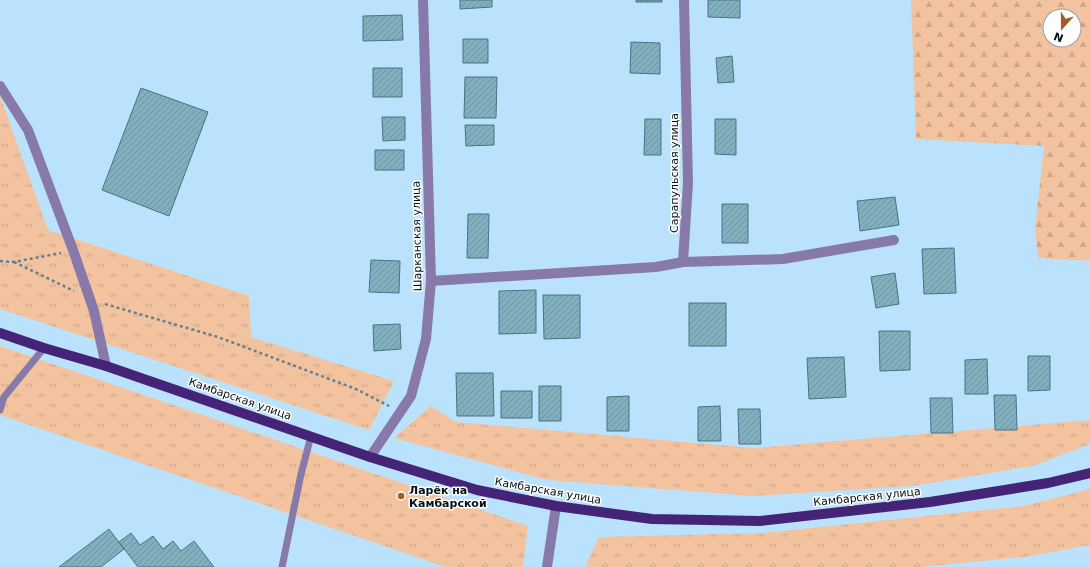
<svg xmlns="http://www.w3.org/2000/svg" width="1090" height="567" font-family="'DejaVu Sans',sans-serif">
<style>
.grass{fill:url(#grass-tufts)}
.forest{fill:url(#forest-firs);fill-rule:evenodd}
.building{fill:url(#building-hatch);stroke:#467481}
.lines{fill:none;stroke-linecap:round;stroke-linejoin:round}
.path{stroke:#647f91;stroke-width:2.5;stroke-dasharray:3 3;stroke-linecap:butt}
.service{stroke:#8779a9;stroke-width:7}
.minor{stroke:#8779a9;stroke-width:10}
.primary{stroke:#452478;stroke-width:10}
.poi-dot{fill:#9d5d27;stroke:#fdfdfd;stroke-width:1.5}
.labels{text-anchor:middle;dominant-baseline:central;stroke-width:3;stroke-linejoin:round;paint-order:stroke}
.street-label{font-size:11px;fill:#031019;stroke:#fdfdfd}
.poi-label{font-size:11px;font-weight:bold;fill:#031019;stroke:#fdfdfd;text-anchor:start}
</style>
<defs>
<pattern id="grass-tufts" width="24" height="20" patternUnits="userSpaceOnUse"><rect width="24" height="20" fill="#f3c3a0"/><path d="M3 7l-1-3M5 7V3M7 7l1-3M15 17l-1-3M17 17v-4M19 17l1-3" fill="none" stroke="#cfa689"/></pattern>
<pattern id="forest-firs" width="22" height="20" patternUnits="userSpaceOnUse"><rect width="22" height="20" fill="#f3c3a0"/><path d="M5 1l3.5 6h-7zM16 11l3.5 6h-7z" fill="#cfa689"/></pattern>
<pattern id="building-hatch" width="6" height="6" patternUnits="userSpaceOnUse"><rect width="6" height="6" fill="#80b0bd"/><path d="M-1 1l2-2M0 6l6-6M5 7l2-2" fill="none" stroke="#6d96a2"/></pattern>
</defs>
<rect width="100%" height="100%" fill="#bbe2fc"/>
<path class="grass" d="M0,96L48,230L249,296L251,337L394,381L369,430L0,309Z
M0,346L528,526L523,567H446L0,415Z
M431,406L456,422L754,448L1090,420V444L1033,466L912,486L753,496L547,480L394,438Z
M1090,489V545L1024,557L922,567H585L599,537L761,533L1023,506Z"/>
<path class="forest" d="M911,0H1090V261L1038,258L1035,229L1044,146L916,139ZM1050,16H1074V40H1050Z"/>
<path class="building" d="M460,0H492V7L460,9Z
M636,0H662V2H636Z
M708,0H740V18L708,17Z
M402,15L403,40L363,41V16Z
M463,39H488V63H463Z
M631,42L660,43V74L630,73Z
M732,56L734,82L718,83L716,58Z
M373,68H402V97H373Z
M465,77H497L496,118H464Z
M141,88L208,112L169,216L102,190Z
M382,117H405V140L383,141Z
M645,119H661V155H644Z
M715,119H736V155L715,154Z
M465,125H494V145L466,146Z
M375,150H404V170H375Z
M895,197L899,225L860,231L857,201Z
M722,204H748V243H722Z
M468,214H489L488,258H467Z
M954,248L956,293L924,294L922,249Z
M371,260L400,261L399,293L369,292Z
M895,273L899,304L876,308L871,277Z
M536,290V333L499,334V291Z
M543,295H580V338L544,339Z
M689,303H726V346H689Z
M400,324L401,349L374,351L373,325Z
M879,331H910V370L880,371Z
M1028,356H1050V390L1028,391Z
M844,357L846,397L809,399L807,358Z
M987,359L988,394H965V360Z
M456,373H493L494,416H457Z
M539,386H561V421H539Z
M501,391H532V418H501Z
M994,395H1016L1017,430H995Z
M629,396V431H607V397Z
M930,398H952L953,433H931Z
M720,406L721,441H698V407Z
M738,409H760L761,444H739Z
M109,529L124,549L101,567H59Z
M131,533L140,545L153,536L163,549L173,541L181,551L194,541L214,567H138L119,542Z"/>
<g class="lines">
<path class="path" d="M0,261L14,262L61,253
M14,262L74,291
M105,304L218,337L356,389L389,406"/>
<path class="service" d="M0,410L4,397L44,348
M282,567L301,474L311,436"/>
<path class="minor" d="M0,86L28,130L73,250L94,311L106,366
M683,262L783,259L894,240
M431,281L656,267L683,262L688,183L684,0
M370,457L411,396L426,339L431,281L423,0
M547,567L556,506"/>
<path class="primary" d="M0,333L44,348L106,366L370,457L477,490L556,506L652,519L760,521L930,502L1048,483L1090,473"/>
</g>
<circle class="poi-dot" cx="401" cy="496" r="4"/>
<g class="labels">
<g class="street-label">
<text transform="translate(674 173) rotate(-90)">Сарапульская улица</text>
<text transform="translate(417 236) rotate(-91)">Шарканская улица</text>
<text transform="translate(240 399) rotate(19)">Камбарская улица</text>
<text transform="translate(548 491) rotate(10)">Камбарская улица</text>
<text transform="translate(867 497) rotate(-6)">Камбарская улица</text>
</g>
<g class="poi-label">
<text x="409" y="490">Ларёк на<tspan x="409" dy="13">Камбарской</tspan></text>
</g>
</g>
<g transform="translate(1062 28) rotate(201)"><circle r="19" fill="#fdfdfd" stroke="#999ea2"/>
<path d="M0-3L7 15L0 10L-7 15Z" fill="#9d5d27"/>
<text y="-6" font-size="11" font-weight="bold" text-anchor="middle" fill="#031019">N</text>
</g>
</svg>
